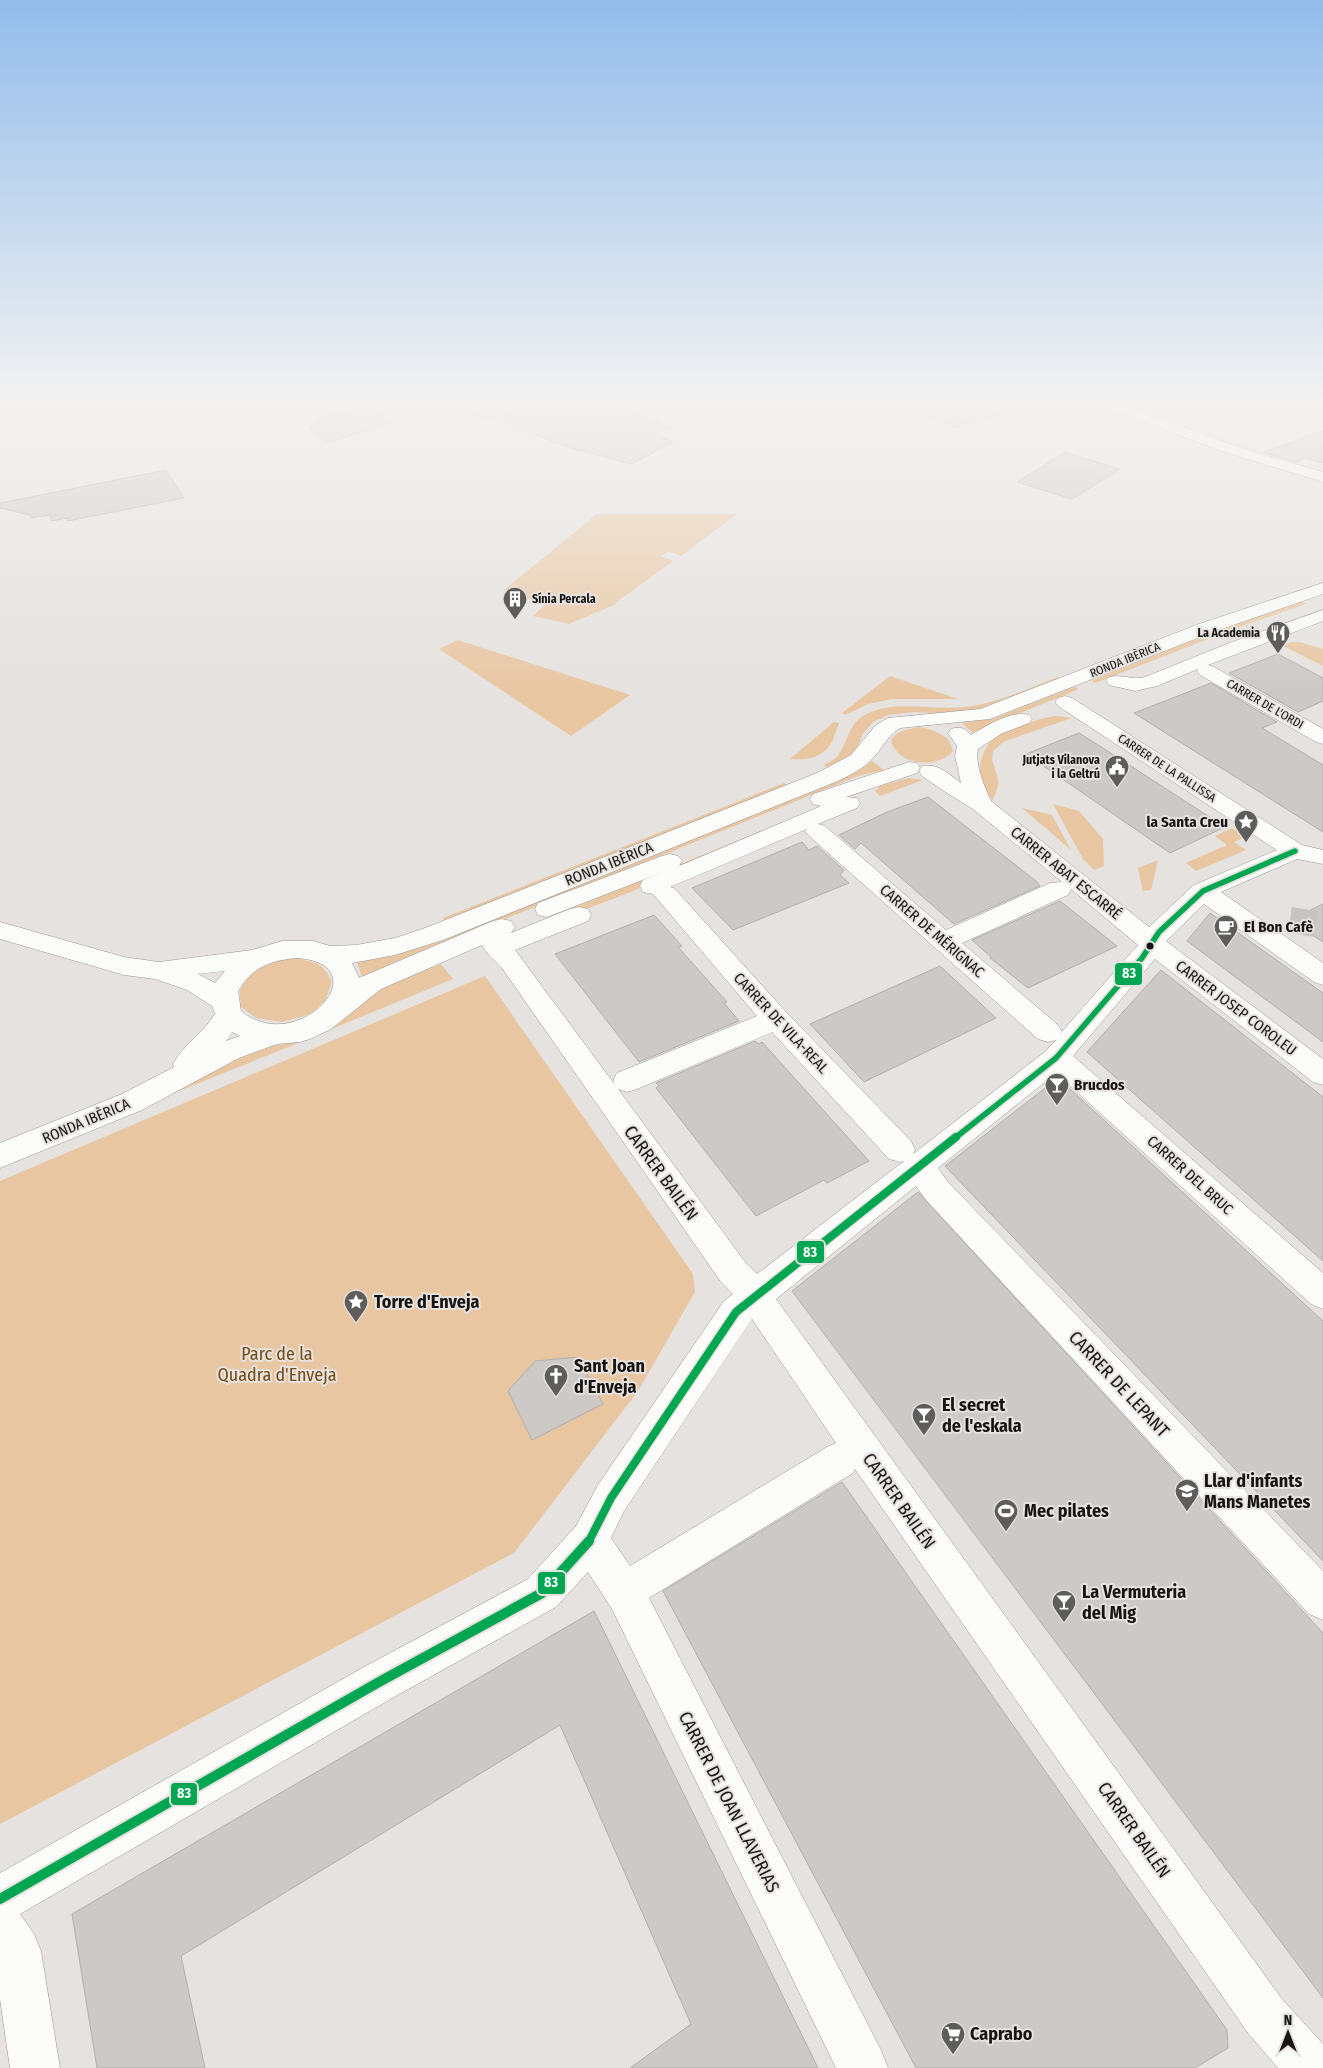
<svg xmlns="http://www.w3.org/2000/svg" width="1323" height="2068" font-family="'Fira Sans Condensed',sans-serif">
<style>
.green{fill:#e8c6a2}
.building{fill:#ccc9c7;stroke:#b1aeac}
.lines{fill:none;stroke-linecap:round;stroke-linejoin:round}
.minor-tunnel{stroke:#c6c3c1;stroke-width:26;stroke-dasharray:26 13;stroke-linecap:butt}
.minor-casing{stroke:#999795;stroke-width:1}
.minor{fill:#fbfbfa;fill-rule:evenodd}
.bus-1-far2-casing{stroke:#e7e2dd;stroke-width:9}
.bus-1-far1-casing{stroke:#e7e2dd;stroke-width:11}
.bus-1-casing{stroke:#e7e2dd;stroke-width:14}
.bus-1-far2{stroke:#00a651;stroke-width:5.5}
.bus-1-far1{stroke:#00a651;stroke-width:8}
.bus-1{stroke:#00a651;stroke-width:10}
.bus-dot{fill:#171514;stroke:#e7e2dd;stroke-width:2}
.labels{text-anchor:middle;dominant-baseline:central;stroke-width:4;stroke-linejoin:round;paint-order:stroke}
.far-poi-label{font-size:12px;font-weight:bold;fill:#171514;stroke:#e7e2dd;text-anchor:end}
.far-street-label{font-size:12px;fill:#171514;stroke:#e7e2dd}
.poi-label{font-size:15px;font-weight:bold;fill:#171514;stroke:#e7e2dd;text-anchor:start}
.street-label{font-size:15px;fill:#171514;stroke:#e7e2dd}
.near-street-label{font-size:18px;fill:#171514;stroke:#e7e2dd}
.near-poi-label{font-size:18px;font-weight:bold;fill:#171514;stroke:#e7e2dd;text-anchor:start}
.near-park-label{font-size:18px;fill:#754a17;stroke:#e7e2dd}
.line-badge{stroke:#e7e2dd;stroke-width:2}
.badge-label{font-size:14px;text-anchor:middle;font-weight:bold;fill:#fff}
</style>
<rect width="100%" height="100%" fill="#e5e2df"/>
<path class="green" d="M597,514H737L681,556L669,551L661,556L673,561L618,601L614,605L569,624L533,616L547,603L521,597L524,594L504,590Z
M1301,601L1306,604L1225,632L1219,630Z
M1206,635L1211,638L1095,683L1091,681Z
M458,640L630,695L571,736L439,649Z
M1291,642H1300L1323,649V666L1283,646Z
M890,676L958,699H892L868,704L845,715L842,713Z
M1058,677L1062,679L980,711L940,714L915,712L888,715L873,722L862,735L857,749L843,762L829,769L824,765C829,762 836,759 839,754C849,739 849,723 866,714C898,699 931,711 964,707C997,704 1028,688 1058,677Z
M1074,687L1079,689L986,727L974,734L962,723L995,718Z
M1056,716L1072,718L1005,741L993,751L992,759L999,783L993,800C991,798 986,795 985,792C975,776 980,750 994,738C1005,730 1042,717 1056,716Z
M834,722L839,723C836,729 835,736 832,742C822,759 806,760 790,759Z
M920,727C935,731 950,734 953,751C938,769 898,766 891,741C896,730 909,729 920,727Z
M872,761L884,770L858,776L362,977L357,962L392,956L427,944L839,779L861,769Z
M909,778L923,780L880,796L875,791L880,786Z
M784,783L788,785L445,921L443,918Z
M1053,804L1079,811L1103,839L1104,866L1094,870L1083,859Z
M1022,808L1052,815L1071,850Z
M815,809C719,853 622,902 519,930Z
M1232,828L1245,837L1234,842L1246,850L1196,871L1186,863L1227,845L1215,836Z
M1158,860L1151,890L1143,891L1138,868Z
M295,958C315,962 323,962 332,982L325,1001L311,1014L282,1022L256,1018L241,1007C241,1003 239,996 240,991C245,966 274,960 295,958Z
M441,964L453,979L329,1030L380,988Z
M485,976L693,1274L695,1292L638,1391L514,1553L0,1824V1181Z
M301,1042L164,1097L248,1049Z"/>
<path class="building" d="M506,403H612L671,428L653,433L673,442L632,464L563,446L540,436L472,413Z
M897,403H1016L1017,409L954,428Z
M366,406L394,422L326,443L310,428L321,417Z
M1323,431V463L1304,458L1296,462L1263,452Z
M1065,452L1120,469L1072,499L1017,482Z
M166,470L184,498L68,521L67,518L52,521L50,515L31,518L30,515L0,508V503Z
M1278,654L1323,678V701L1298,712L1229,673Z
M1211,683L1277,722L1262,728L1323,765V832L1134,713Z
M1079,733L1106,750L1225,827L1170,853L1026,754Z
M928,797L1036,881L1040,886L954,924L861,843L855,849L839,835L887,812Z
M802,842L809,850L817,846L844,870L840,875L849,883L733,930L692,888Z
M1060,901L1117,946L1028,988L990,958L991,957L972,940Z
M1323,904V942L1290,920Z
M1210,913L1323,993V1042L1187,941Z
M654,915L682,946L678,947L727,1002L724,1003L739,1021L639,1062L555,954Z
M940,966L996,1018L864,1082L810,1024Z
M1161,970L1323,1097V1261L1087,1052Z
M755,1041L758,1044L762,1042L869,1161L827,1183L824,1180L756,1216L656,1088L659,1086L656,1083Z
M1058,1078L1323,1321V1561L945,1166Z
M918,1192L1323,1633V1998L792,1291Z
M578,1357L603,1404L532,1440L508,1391L535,1361Z
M842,1482L1227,2030L1228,2048L1195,2068H916L663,1591Z
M594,1611L818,2068H630L691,2024L560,1725L181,1956L205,2068H97L72,1914Z"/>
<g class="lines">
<path class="minor-tunnel" d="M1290,920L1323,925"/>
<defs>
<path id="minor" d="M1098,403H1118L1238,447L1323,472V482L1228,453L1100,406Z
M1323,583V594L1213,632L990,719L900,728C886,736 882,750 871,760C860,771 846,777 833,783L443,940L395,955L352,963L359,978L493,921L502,919L511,921L515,927L511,933L570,909L579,907L588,909L591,915L588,921L515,950L615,1085L613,1081L617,1073L757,1016L653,894L643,892L640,886L643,880L663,872L547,917L538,915L535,909L538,903L662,856L670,854L678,856L682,861L679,866L826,804L821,806L813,804L810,799L813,794L909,762L917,763L920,768L917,773L846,797L857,798L860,803L857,808L818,824L825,826L946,930L1050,883L1062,882L973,809L947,793L922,776L919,771L922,766C938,763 949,774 961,783L955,756L957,746L948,733L951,729C960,726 965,728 971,735C986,726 1011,710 1029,715L1032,719L1029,723L1001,734L978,749C975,766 984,785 991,801L1149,927L1194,885L1277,850L1058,706L1055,702L1058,698L1065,696L1072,698L1302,845L1323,850V864L1297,859L1221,892L1323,963V985L1314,982L1204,904L1166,941L1323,1059V1085L1313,1082L1155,959L1073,1056L1323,1273V1309L1311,1304L1056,1073L938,1168L948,1182L1323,1571V1620L1309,1614L926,1200L916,1186L776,1299L1282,1999L1323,2044V2068H1278L1248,2033L855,1469L853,1473L649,1598L881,2050L888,2068H836L612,1609L588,1572L556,1607L394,1697L20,1914L34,1934L41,1951L60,2068H10L0,1999V1873L364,1667L528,1579L576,1526L598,1485L724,1301L733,1294L721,1282L502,968L488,954L482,945L381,989L331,1029L310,1039L300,1042L277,1044L239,1058L142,1110L0,1168V1143L122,1094L174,1067L173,1064C183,1045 203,1033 215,1014L212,1006L187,990L155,979L124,975L0,939V922L124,957L159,962L252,950L282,941H313L330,946L356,945L395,938L425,928L817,773L851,755L876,725L888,718L980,709L1199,624ZM807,829L805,831L809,836L1038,1039L1048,1042L1056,1040L1046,1051L913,1154L915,1150L911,1141L786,1012L674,888L670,887ZM1071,889L1138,945L1060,1034L1062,1032L1058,1025L962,943L1068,895ZM298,958C382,965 298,1058 241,1011L238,991C252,967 271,960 298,958ZM225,971L215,983L198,974ZM232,1032L240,1036L226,1041ZM772,1032L889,1159L900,1162L904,1161L757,1274L745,1262L618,1089L627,1092L637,1089ZM752,1319L836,1443L827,1447L630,1566L611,1538L624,1511Z
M1323,610V621L1208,665L1214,667L1323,729V744L1316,742L1200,675L1197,671L1198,669L1157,686L1135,691L1109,685L1106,681L1109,677C1121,674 1132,680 1145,677L1232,642Z"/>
</defs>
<use href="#minor" class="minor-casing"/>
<use href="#minor" class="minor"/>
<defs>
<path id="bus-1-far2" d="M955,1138L1056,1058L1142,958L1159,932L1203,891L1295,851"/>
<path id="bus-1-far1" d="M588,1543L611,1498L736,1312L956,1137"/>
<path id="bus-1" d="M0,1899L379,1682L542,1593L589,1541"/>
</defs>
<use href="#bus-1-far2" class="bus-1-far2-casing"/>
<use href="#bus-1-far1" class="bus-1-far1-casing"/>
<use href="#bus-1" class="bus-1-casing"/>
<use href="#bus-1-far2" class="bus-1-far2"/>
<use href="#bus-1-far1" class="bus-1-far1"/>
<use href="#bus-1" class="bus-1"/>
</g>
<linearGradient id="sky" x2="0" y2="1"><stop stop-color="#93bceb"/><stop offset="0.58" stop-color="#f3f2f1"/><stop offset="1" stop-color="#f3f2f1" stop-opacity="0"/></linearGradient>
<rect width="1323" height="693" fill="url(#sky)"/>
<defs>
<symbol id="building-pin" viewBox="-11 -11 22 30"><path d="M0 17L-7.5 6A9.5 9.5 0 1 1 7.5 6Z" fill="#5f5d5b" stroke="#e7e2dd"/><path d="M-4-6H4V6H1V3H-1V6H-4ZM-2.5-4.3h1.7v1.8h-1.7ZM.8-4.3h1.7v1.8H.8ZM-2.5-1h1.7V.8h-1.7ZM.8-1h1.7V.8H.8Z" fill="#fff"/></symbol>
<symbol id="restaurant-pin" viewBox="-11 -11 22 30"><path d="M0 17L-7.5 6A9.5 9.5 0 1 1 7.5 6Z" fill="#5f5d5b" stroke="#e7e2dd"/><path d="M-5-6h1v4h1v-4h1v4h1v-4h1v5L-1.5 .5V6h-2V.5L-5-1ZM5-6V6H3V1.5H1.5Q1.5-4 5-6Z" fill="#fff"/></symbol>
<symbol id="civic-pin" viewBox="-11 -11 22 30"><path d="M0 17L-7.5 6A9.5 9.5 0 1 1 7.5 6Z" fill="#5f5d5b" stroke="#e7e2dd"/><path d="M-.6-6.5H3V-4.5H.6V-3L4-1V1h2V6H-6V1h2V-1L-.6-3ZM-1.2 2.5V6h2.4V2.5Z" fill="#fff"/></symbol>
<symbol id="sight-pin" viewBox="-11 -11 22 30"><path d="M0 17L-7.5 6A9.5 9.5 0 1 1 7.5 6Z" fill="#5f5d5b" stroke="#e7e2dd"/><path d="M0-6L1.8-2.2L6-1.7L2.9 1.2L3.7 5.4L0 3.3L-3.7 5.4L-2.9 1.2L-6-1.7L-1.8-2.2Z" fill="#fff"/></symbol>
<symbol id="cafe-pin" viewBox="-11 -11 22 30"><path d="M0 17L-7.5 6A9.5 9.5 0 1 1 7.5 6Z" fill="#5f5d5b" stroke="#e7e2dd"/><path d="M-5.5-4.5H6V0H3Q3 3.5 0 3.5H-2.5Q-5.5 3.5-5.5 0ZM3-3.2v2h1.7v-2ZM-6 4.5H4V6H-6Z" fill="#fff"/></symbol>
<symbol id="bar-pin" viewBox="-11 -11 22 30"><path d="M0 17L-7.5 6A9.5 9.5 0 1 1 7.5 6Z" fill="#5f5d5b" stroke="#e7e2dd"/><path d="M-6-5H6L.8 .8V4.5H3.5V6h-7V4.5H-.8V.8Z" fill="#fff"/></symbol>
<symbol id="church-pin" viewBox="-11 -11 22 30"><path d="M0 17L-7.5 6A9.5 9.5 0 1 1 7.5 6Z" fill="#5f5d5b" stroke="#e7e2dd"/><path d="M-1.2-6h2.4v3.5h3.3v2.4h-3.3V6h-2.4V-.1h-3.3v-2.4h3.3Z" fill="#fff"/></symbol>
<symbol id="school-pin" viewBox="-11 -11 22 30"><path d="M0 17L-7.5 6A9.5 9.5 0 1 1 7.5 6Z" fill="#5f5d5b" stroke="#e7e2dd"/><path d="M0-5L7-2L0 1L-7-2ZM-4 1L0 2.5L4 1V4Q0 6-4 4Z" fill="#fff"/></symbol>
<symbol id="stadium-pin" viewBox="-11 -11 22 30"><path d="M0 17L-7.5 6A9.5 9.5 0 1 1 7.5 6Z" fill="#5f5d5b" stroke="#e7e2dd"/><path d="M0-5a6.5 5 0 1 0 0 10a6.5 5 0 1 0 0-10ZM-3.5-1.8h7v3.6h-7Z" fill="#fff"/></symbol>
<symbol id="supermarket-pin" viewBox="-11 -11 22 30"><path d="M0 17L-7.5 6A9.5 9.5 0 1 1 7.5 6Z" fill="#5f5d5b" stroke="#e7e2dd"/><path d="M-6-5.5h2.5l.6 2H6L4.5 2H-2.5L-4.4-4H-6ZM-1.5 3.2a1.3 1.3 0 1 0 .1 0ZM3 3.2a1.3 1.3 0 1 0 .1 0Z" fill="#fff"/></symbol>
</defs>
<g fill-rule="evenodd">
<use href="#building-pin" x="501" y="585" width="28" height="38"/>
<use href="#restaurant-pin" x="1264" y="619" width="28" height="38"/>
<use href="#civic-pin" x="1103" y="753" width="28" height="38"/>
<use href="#sight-pin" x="1232" y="808" width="28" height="38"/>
<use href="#cafe-pin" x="1212" y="913" width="28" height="38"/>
<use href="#bar-pin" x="1043" y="1071" width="28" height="38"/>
<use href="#sight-pin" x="342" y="1288" width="28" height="38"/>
<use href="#church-pin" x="542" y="1362" width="28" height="38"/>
<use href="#bar-pin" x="910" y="1401" width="28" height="38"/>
<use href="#school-pin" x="1173" y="1477" width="28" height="38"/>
<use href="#stadium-pin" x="992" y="1497" width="28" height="38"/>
<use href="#bar-pin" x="1050" y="1588" width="28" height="38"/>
<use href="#supermarket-pin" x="939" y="2020" width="28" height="38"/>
</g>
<circle class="bus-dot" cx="1150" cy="946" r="4.5"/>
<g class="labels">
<g class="far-poi-label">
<text x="532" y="599" text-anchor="start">Sínia Percala</text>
<text x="1260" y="633">La Academia</text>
<text x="1100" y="760">Jutjats Vilanova<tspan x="1100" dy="14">i la Geltrú</tspan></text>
</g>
<g class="far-street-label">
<text transform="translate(1125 660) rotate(-22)">RONDA IBÈRICA</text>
<text transform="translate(1265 704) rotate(30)">CARRER DE L'ORDI</text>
<text transform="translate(1167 768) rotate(33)">CARRER DE LA PALLISSA</text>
</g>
<g class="poi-label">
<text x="1228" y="822" text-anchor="end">la Santa Creu</text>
<text x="1244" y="927">El Bon Cafè</text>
<text x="1074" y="1085">Brucdos</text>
</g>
<g class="street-label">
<text transform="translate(609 864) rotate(-22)">RONDA IBÈRICA</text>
<text transform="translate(1066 873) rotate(39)">CARRER ABAT ESCARRÉ</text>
<text transform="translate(932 931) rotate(41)">CARRER DE MÉRIGNAC</text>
<text transform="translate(1236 1008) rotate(37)">CARRER JOSEP COROLEU</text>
<text transform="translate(781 1023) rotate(47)">CARRER DE VILA-REAL</text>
<text transform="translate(86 1121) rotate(-23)">RONDA IBÈRICA</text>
<text transform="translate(1190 1175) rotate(42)">CARRER DEL BRUC</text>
</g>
<g class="near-street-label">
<text transform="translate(661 1173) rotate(54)">CARRER BAILÉN</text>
<text transform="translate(1119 1384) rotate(47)">CARRER DE LEPANT</text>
<text transform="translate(899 1501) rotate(55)">CARRER BAILÉN</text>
<text transform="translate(729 1802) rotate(63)">CARRER DE JOAN LLAVERIAS</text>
<text transform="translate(1134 1830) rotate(55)">CARRER BAILÉN</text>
</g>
<g class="near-poi-label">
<text x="374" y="1302">Torre d'Enveja</text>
<text x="574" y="1366">Sant Joan<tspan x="574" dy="21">d'Enveja</tspan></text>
<text x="942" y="1405">El secret<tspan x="942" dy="21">de l'eskala</tspan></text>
<text x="1204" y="1481">Llar d'infants<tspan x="1204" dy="21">Mans Manetes</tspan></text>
<text x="1024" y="1511">Mec pilates</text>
<text x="1082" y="1592">La Vermuteria<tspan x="1082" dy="21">del Mig</tspan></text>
<text x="970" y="2034">Caprabo</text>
</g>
<g class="near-park-label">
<text x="277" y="1354">Parc de la<tspan x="277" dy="21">Quadra d'Enveja</tspan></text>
</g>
</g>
<g class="line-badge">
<rect x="1114" y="962" width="29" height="24" rx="5" fill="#00a651"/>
<rect x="796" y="1240" width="29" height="24" rx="5" fill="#00a651"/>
<rect x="537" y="1571" width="29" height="24" rx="5" fill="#00a651"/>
<rect x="170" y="1782" width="28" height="24" rx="5" fill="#00a651"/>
</g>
<g class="badge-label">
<text x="1129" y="978">83</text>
<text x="810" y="1257">83</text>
<text x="551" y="1587">83</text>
<text x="184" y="1798">83</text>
</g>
<g transform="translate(1288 2033)" stroke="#e7e2dd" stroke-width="4" paint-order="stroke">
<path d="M0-4L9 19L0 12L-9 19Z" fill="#171514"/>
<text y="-8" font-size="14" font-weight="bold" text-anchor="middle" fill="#171514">N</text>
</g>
</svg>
